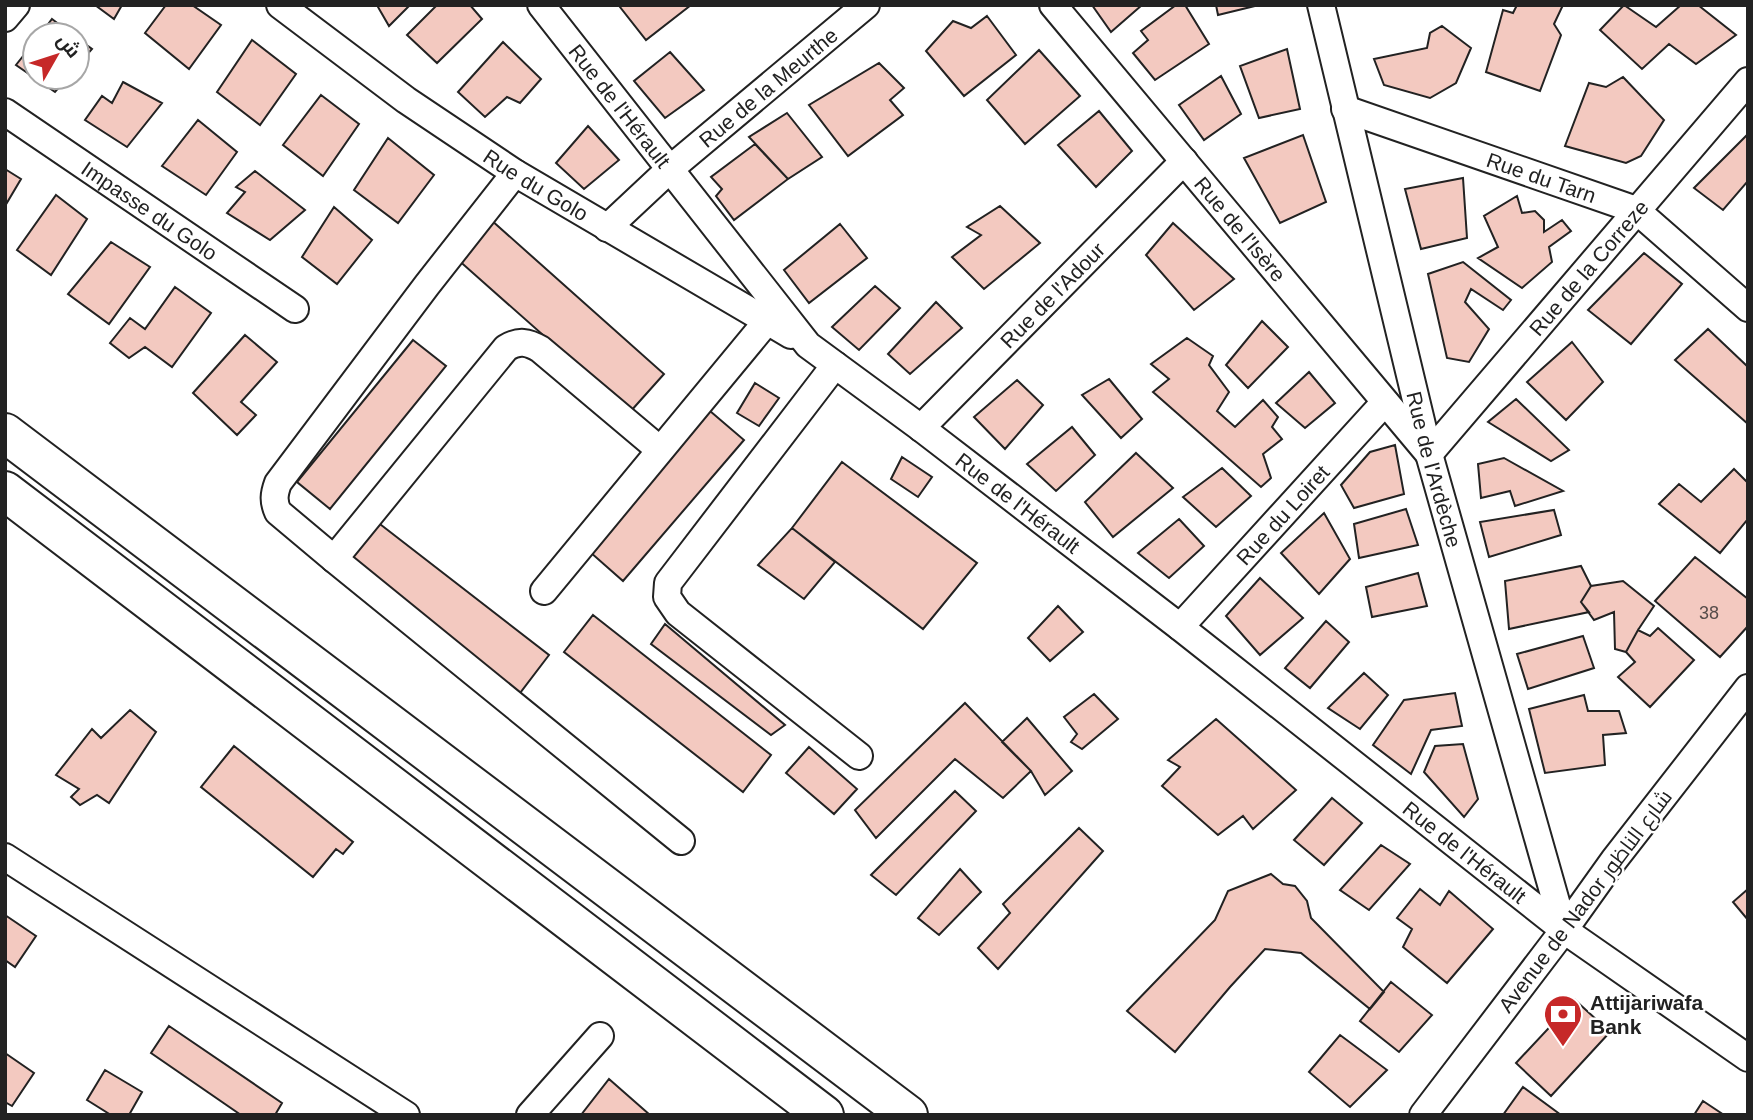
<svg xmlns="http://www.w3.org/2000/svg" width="1753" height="1120" font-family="Arial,Cairo,sans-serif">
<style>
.building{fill:#f3c9c0;stroke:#222;stroke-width:2}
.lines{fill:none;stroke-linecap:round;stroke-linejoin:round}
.minor-casing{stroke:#222;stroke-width:30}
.highway-casing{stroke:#222;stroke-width:42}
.minor{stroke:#fff;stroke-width:26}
.highway{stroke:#fff;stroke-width:38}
.labels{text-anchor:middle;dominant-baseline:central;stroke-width:5;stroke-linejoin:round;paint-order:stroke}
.number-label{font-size:18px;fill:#564c4a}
.street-label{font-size:21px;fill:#222;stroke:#fff}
.poi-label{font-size:21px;font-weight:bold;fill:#222;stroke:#fff;text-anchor:start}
</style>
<rect width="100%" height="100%" fill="#fff"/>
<path class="building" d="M95,5H122L114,19Z
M166,5H192L221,25L189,69L145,33Z
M379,5H410L389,26L378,7Z
M437,5H470L482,19L437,63L407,35Z
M623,5H691L646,40L620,7Z
M1092,5H1142L1111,32Z
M1176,5H1185L1209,44L1155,80L1133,53L1148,40L1141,31Z
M1216,5H1259L1218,15Z
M1517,5H1563L1554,24L1561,35L1540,91L1486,72L1503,10L1513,13Z
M1624,5L1656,27L1681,5H1698L1736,35L1696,64L1669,44L1642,69L1600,30Z
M987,16L1016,55L964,96L926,51L953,21L971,28Z
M52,19L73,35H40Z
M1442,26L1471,48L1456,83L1430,98L1384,85L1374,59L1427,48L1430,33Z
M77,38L92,49L77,66Z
M252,40L296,74L260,125L217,92Z
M35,41V77H68L55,92L16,65Z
M503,42L541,79L520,103L507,97L485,117L458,92Z
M1287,49L1300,109L1259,118L1240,66Z
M1039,50L1080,96L1025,144L987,100Z
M670,52L704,90L665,118L634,81Z
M879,63L904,88L890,100L903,115L848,156L809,105Z
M1221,76L1241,114L1204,140L1179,105Z
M1623,77L1664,120L1641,156L1626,163L1565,146L1589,83L1606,87Z
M123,82L162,103L127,147L85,120L102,96L112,103Z
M321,95L359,124L323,176L283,145Z
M1099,111L1132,151L1096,187L1058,145Z
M787,113L822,157L788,179L749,137Z
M198,120L237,152L206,195L162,166Z
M588,126L619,160L584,189L556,163Z
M1748,134V181L1723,210L1694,188Z
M1303,135L1326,202L1280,223L1244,158Z
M388,138L434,175L398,223L354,190Z
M755,144L788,179L734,220L716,196L722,189L711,177Z
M5,169L21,179L5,206Z
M255,171L305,210L270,240L227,213L245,192L236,187Z
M1463,178L1467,238L1421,249L1405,189Z
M56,195L87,219L51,275L17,250Z
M1517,196L1522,213L1535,211L1544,220V232L1562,220L1571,231L1549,247L1552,262L1522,288L1478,258L1498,247L1484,216Z
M1000,206L1040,243L984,289L952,257L981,235L967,227Z
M334,207L372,240L337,284L302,257Z
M490,219L664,374L630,412L456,258Z
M1173,223L1234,279L1194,310L1146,255Z
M840,224L867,258L809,303L784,270Z
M111,242L150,267L109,324L68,294Z
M1644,253L1682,284L1631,344L1588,310Z
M1463,262L1511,300L1503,310L1471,289L1465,302L1489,329L1469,362L1447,358L1428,274Z
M875,286L900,308L859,350L832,327Z
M175,287L211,313L172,367L145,347L129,358L110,343L130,318L145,329Z
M936,302L962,328L910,374L888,354Z
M1262,321L1288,347L1248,388L1226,365Z
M1708,329L1748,367V424L1675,360Z
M245,335L277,362L241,402L256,415L237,435L193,393Z
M1187,338L1213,356L1209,365L1229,392L1217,411L1235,427L1263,400L1278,417L1272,427L1282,439L1263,454L1271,478L1261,487L1153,392L1169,379L1151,364Z
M413,340L446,366L330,509L297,482Z
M1572,342L1603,382L1566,420L1527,382Z
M1309,372L1335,403L1305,428L1276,403Z
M1109,379L1142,419L1121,438L1082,395Z
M1017,380L1043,405L1005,449L974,417Z
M755,383L779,398L759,426L737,413Z
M1516,399L1569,450L1551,461L1488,422Z
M710,411L744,440L623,581L590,552Z
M1072,427L1095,455L1056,491L1027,464Z
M1395,445L1404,494L1354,508L1341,485L1370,452Z
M1136,453L1173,488L1113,537L1085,502Z
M902,457L932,477L918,497L891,479Z
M1504,458L1563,491L1515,506L1510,491L1481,498L1478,464Z
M842,462L977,563L923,629L792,528Z
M1222,468L1251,496L1216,527L1183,497Z
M1734,469L1748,483V519L1720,553L1659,504L1679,484L1701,502Z
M1406,509L1418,545L1359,558L1354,524Z
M1554,510L1561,535L1489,557L1480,522Z
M1324,513L1350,559L1319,594L1281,553Z
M1179,519L1204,546L1169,578L1138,553Z
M376,521L549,655L520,693L346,559Z
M792,528L835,562L804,599L758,565Z
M1695,557L1748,599V626L1720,657L1655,601Z
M1581,566L1591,586L1581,602L1589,612L1509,629L1505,581Z
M1418,573L1427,606L1372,617L1366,587Z
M1260,578L1303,618L1260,655L1226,616Z
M1623,581L1654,606L1638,630L1626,652L1615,649L1614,612L1594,620L1581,602L1591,586Z
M1058,606L1083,632L1050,661L1028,638Z
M593,615L771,755L743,792L564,652Z
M1326,621L1349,642L1310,688L1285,668Z
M665,624L785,725L771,735L651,644Z
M1658,628L1694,660L1650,707L1618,677L1635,662L1626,652L1638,630L1650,636Z
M1583,636L1594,668L1528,689L1517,654Z
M1364,673L1388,695L1360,729L1328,708Z
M1455,693L1462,726L1431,730L1411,774L1373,745L1404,700Z
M1094,694L1118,719L1082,749L1071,742L1077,734L1064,717Z
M1584,695L1588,711H1619L1626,733L1603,735L1605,765L1545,773L1529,709Z
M965,703L1031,771L1003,798L955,759L876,838L855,810Z
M130,710L156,732L109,803L97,795L80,805L71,797L79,789L56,775L92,729L101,738Z
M1027,718L1072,771L1045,795L1031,771L1002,742Z
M1216,719L1296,790L1253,829L1243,816L1218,835L1162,786L1180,767L1168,760Z
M1463,744L1478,799L1464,817L1424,772L1435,746Z
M234,746L353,842L343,854L336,849L313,877L201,787Z
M809,747L857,789L834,814L786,773Z
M955,791L976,811L896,895L871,875Z
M1332,798L1362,823L1324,865L1294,840Z
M1079,828L1103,851L998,969L978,948L1010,913L1003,904Z
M1381,845L1410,864L1369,910L1340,890Z
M960,869L981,892L939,935L918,918Z
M1271,874L1283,884L1295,886L1307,901L1311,918L1384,992L1370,1009L1301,953L1265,949L1230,987L1175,1052L1127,1011L1215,920L1228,891Z
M1420,889L1440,905L1449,891L1493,929L1447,983L1403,947L1412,929L1397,918Z
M1748,889V920L1733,902Z
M5,915L36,936L15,967L5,960Z
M1391,982L1432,1015L1399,1052L1360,1021Z
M1575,1000L1610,1032L1551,1096L1516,1063Z
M169,1026L282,1103L275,1115H241L151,1053Z
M1340,1035L1387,1070L1350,1107L1309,1072Z
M5,1053L34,1073L12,1106L5,1102Z
M105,1070L142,1092L129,1115H111L87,1100Z
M609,1079L650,1115H581Z
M1523,1087L1561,1115H1503Z
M1703,1101L1724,1115H1694Z"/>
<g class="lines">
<defs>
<g id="minor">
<path id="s1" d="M280,5L406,100L515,173L791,335"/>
<path id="s2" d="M541,5L808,345L921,428L1180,627L1564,930L1748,1058"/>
<path id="s3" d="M1053,5L1429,454L1748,81"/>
<path id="s4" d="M1321,5L1429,454L1564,930"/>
<path d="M5,18L16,5"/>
<path id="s5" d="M1345,109L1636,210L1748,308"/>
<path id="s6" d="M5,112L295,309"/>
<path d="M515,173L427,285L278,483C274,494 273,501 278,512L334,559L681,841"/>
<path id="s7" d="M607,228L670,169L866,5"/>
<path d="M835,365L668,583L667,597L678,613L859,756"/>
<path id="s8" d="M921,428L1184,161"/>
<path d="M334,559L506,348C519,340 528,342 540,349L660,450"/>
<path d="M544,591L768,320"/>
<path id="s9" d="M1180,627L1385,402"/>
<path d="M5,857L406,1115"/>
<path d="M530,1115L600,1036"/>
<path d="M1423,1115L1564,930L1614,860L1748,688"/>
</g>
<path id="highway" d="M5,433L908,1115
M5,491L824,1115"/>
</defs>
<use href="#minor" class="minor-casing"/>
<use href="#highway" class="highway-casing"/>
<use href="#minor" class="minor"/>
<use href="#highway" class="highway"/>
</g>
<defs>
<symbol id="bank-pin" viewBox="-11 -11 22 30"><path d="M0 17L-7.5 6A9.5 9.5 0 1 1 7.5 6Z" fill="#c62828" stroke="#fff"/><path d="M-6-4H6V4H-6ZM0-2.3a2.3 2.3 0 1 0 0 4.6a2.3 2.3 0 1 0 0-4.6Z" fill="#fff"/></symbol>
</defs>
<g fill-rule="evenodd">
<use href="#bank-pin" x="1541" y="992" width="44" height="60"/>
</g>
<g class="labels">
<g class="number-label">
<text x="1709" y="613">38</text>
</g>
<g class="street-label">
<text stroke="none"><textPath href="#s7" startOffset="214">Rue de la Meurthe</textPath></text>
<text stroke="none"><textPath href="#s2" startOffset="128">Rue de l'Hérault</textPath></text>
<text stroke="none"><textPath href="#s5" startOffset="208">Rue du Tarn</textPath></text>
<text stroke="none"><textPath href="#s1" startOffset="313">Rue du Golo</textPath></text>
<text stroke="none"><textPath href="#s6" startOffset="175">Impasse du Golo</textPath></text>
<text stroke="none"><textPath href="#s3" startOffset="292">Rue de l'Isère</textPath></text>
<text stroke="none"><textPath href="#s3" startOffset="831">Rue de la Correze</textPath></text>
<text stroke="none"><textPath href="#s8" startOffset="187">Rue de l'Adour</textPath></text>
<text stroke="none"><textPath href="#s4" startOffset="478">Rue de l'Ardèche</textPath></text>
<text stroke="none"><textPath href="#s2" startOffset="695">Rue de l'Hérault</textPath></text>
<text stroke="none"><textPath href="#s9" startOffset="152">Rue du Loiret</textPath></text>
<text stroke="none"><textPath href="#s2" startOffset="1262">Rue de l'Hérault</textPath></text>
<text transform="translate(1585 901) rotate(-53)">Avenue de Nador شارع الناظور</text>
</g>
<g class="poi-label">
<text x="1590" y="1002">Attijariwafa<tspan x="1590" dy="24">Bank</tspan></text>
</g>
</g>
<rect width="1753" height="1120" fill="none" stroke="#222222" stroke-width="14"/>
<g transform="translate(56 56) rotate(51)"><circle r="33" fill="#ffffff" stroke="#a7a7a7" stroke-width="2"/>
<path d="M0-5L12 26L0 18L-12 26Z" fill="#c62828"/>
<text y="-10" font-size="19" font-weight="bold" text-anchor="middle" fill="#222222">ش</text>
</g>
</svg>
